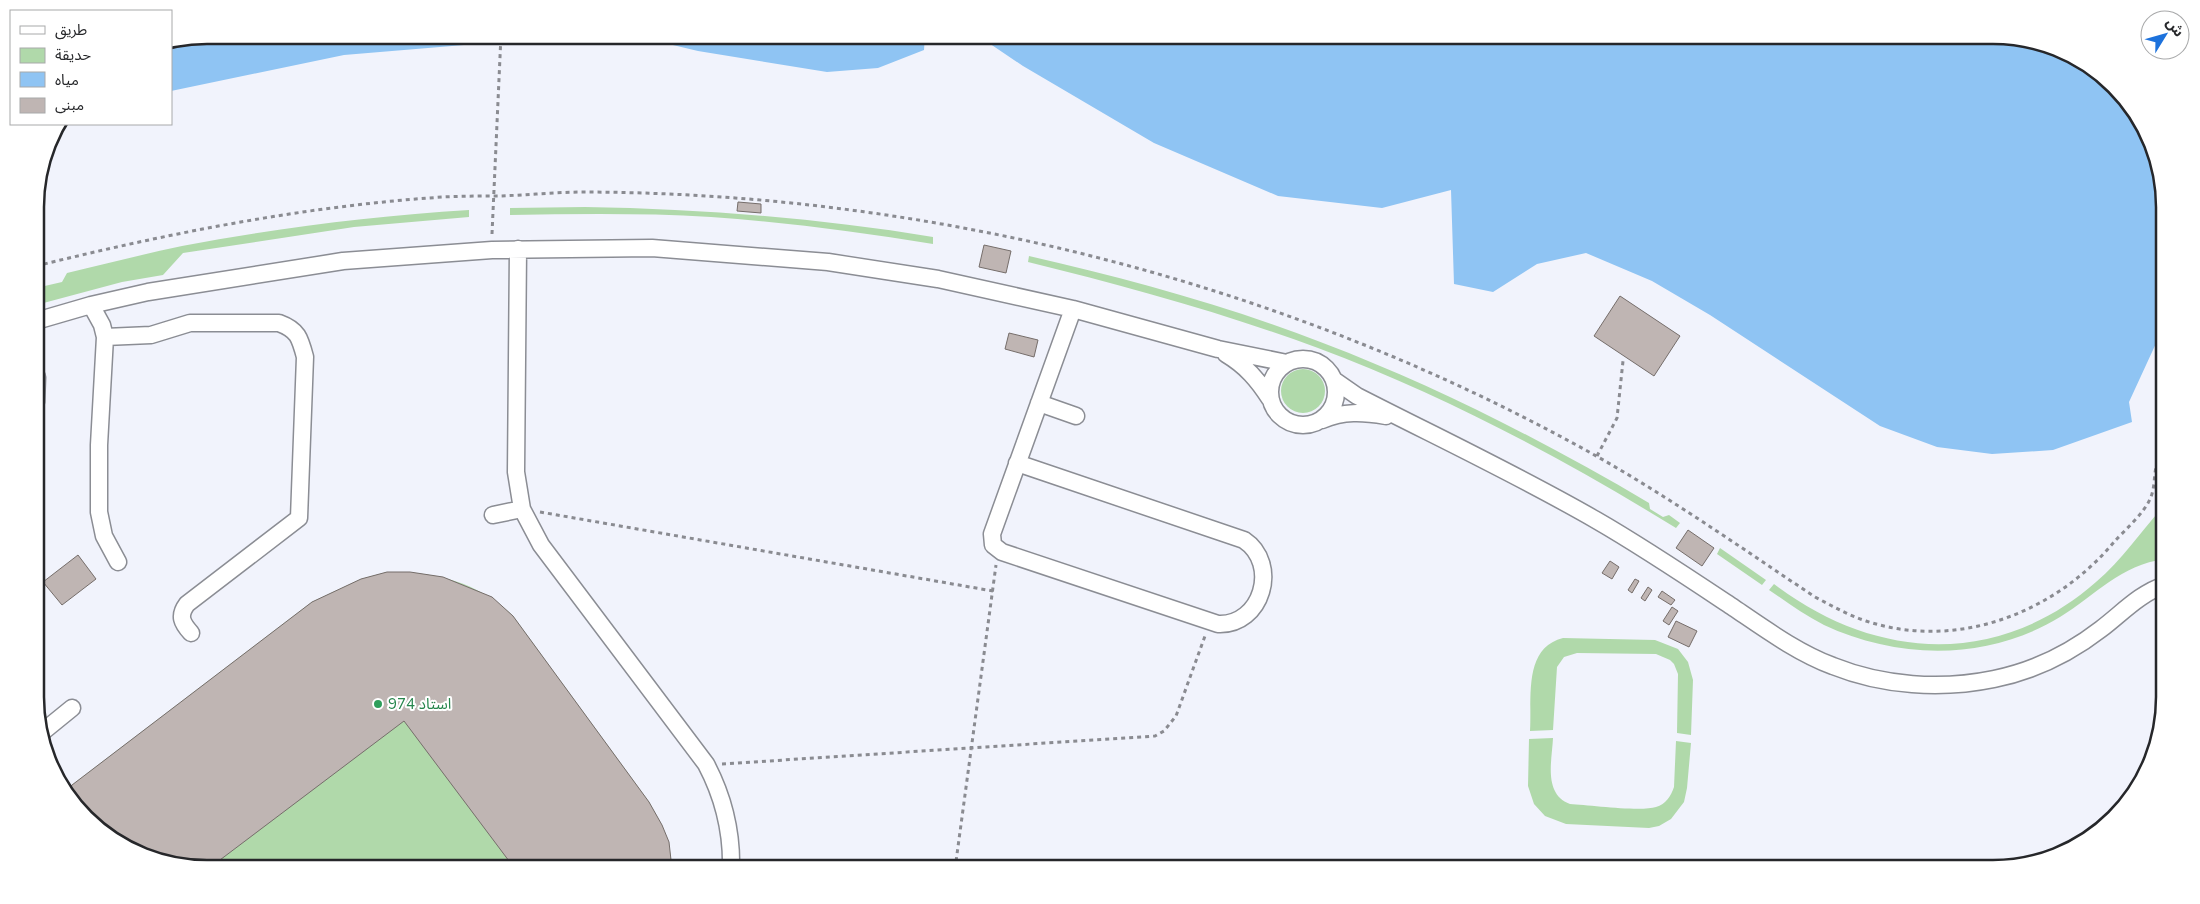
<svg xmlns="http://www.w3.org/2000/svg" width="2200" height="904" font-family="'Nunito Sans','Noto Sans Arabic',sans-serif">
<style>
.green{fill:#b0d9aa}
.water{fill:#8fc4f3}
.building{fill:#bfb5b3;stroke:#756d6a}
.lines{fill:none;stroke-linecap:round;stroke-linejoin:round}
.minor-casing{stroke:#8b8d94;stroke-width:19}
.path{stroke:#8a8b91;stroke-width:3;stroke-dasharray:4 4;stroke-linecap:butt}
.minor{stroke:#fff;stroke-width:16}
.leisure-dot{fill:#2e9e5b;stroke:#fff;stroke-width:2}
.labels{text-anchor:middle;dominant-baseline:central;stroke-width:4;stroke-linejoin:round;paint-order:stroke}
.leisure-label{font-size:15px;fill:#27864d;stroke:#fff;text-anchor:start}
.rim{fill:none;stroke:#26272a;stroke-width:2.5}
</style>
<rect width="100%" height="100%" fill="#f1f3fc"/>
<path class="green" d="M585,207C703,209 818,218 933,237V244C859,232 785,222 711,217C644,213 577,214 510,215V208Z
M469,210V217L354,227L183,253L163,275L122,282L36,305V288L62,282L67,273C105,264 144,254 182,246C277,228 373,216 469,210Z
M1029,256C1129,279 1228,306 1323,343C1436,386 1544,441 1649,503L1650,509L1663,517L1669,515L1680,523L1676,528C1562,458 1444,395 1318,348C1223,313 1126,286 1028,262Z
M1281 391a22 22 0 1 1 44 0a22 22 0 1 1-44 0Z
M2164,506L2165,559C2120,565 2096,595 2060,617C1988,661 1899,660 1824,625C1804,615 1787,602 1769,590L1774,584C1875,661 1998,668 2096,582C2123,559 2141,531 2164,506Z
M1720,548L1766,580L1762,585L1717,554Z
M387,572C434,571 479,582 513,616L649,802C662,824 671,843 672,869H207L151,860L78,810L68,790L72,785L312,602L361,579Z
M1563,638L1655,640L1678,649L1688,662L1693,680L1691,735L1677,733L1678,674L1674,664L1670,660L1656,654L1577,653L1564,657L1557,667L1553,730L1530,731C1532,698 1523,648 1563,638Z
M1553,738C1552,760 1543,794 1570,804C1589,805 1641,812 1656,807C1666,804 1671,796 1674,787L1676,741L1691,743L1687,788L1684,802L1671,819L1659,826L1649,828L1566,824L1545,816L1534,804L1528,786L1529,739Z"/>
<path class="water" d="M207,35H476V44L344,55L171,91V42Z
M631,35H925L924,50L878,68L827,72L698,51Z
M977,35H1993L2049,44L2089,64L2129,102L2163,184L2164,326L2129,402L2132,422L2053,450L1992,454L1937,447L1880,426L1710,315L1652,281L1586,253L1537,264L1493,292L1454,284L1451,190L1382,208L1278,196L1154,143L1023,66Z"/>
<path class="building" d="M738,202L761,204V213L737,211Z
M984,245L1011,251L1006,273L979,267Z
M1620,296L1680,336L1654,376L1594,336Z
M1009,333L1038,340L1034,357L1005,349Z
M1688,530L1714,548L1702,566L1676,548Z
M78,555L96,579L62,605L43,582Z
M1610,561L1619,567L1612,579L1602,573Z
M387,572H410L443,577L492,597L513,616L649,802L662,825L669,842L672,869H515L404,721L208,869L151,860L78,810L68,790L72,785L312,602L361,579Z
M1635,579L1639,581L1632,593L1628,590Z
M1648,587L1652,590L1645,601L1641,598Z
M1662,591L1675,600L1671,605L1658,597Z
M1672,607L1678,611L1669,625L1663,621Z
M1676,621L1697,631L1689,647L1668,637Z"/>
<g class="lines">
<defs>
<path id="minor" d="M518,249L516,472L522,509L541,545L706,764C724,798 732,831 731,869
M91,305L102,325L105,337L99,445V512L104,536L118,562
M36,321L91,305L148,292L343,261L492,250L652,248L828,262L938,279L1073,309L1218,349L1287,363
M105,337L151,335L190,323H279C298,330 300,338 305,357L299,518L187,604C178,616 182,623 191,633
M1226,354C1246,366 1258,380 1270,399
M1270 392a33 33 0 1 1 66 0a33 33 0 1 1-66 0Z
M1334,380L1357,396C1437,437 1518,475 1596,520C1643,547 1689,578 1734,608C1765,629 1798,653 1833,666C1883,686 1941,690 1994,679C2033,671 2070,653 2101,629C2121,614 2140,593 2165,585
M36,402L37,377
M1039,403L1076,416
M1322,420C1344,411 1362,412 1386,416
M1017,463L1244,540C1280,564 1262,626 1218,624L1002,552L993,545L992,534L1073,309
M493,515L522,509
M40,734L72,708"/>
</defs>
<use href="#minor" class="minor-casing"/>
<path class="path" d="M492,234L501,35
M36,266C170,233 305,206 443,197C462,196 481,196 500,196C528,195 556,192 584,192C925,193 1269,279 1569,441C1655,487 1734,543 1815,597C1832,606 1848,615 1866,621C1957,651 2055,613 2114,542C2125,530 2144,513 2150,499C2154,491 2154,481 2155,473C2157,459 2160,446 2164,432
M1597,456L1617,418L1623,361
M540,512L993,591
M722,764L1155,736L1164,731L1176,716L1205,636
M955,869L996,565"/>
<use href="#minor" class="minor"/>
</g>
<circle class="leisure-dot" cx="378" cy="704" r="5"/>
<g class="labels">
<g class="leisure-label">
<text x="388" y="704">استاد 974</text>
</g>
</g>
<path d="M0 0H2200V904H0ZM207 44H1993A163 163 0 0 1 2156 207V697A163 163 0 0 1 1993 860H207A163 163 0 0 1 44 697V207A163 163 0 0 1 207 44Z" fill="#fff" fill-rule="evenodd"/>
<path class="rim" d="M207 44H1993A163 163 0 0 1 2156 207V697A163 163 0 0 1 1993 860H207A163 163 0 0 1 44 697V207A163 163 0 0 1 207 44Z"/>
<rect x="10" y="10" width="162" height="115" fill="#ffffff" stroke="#a8a9aa"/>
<rect x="20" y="26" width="25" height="8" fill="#ffffff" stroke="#a8a9aa"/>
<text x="55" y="35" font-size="15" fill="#26272a">طريق</text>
<rect x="20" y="48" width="25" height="15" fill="#b0d9aa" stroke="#a8a9aa"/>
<text x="55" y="60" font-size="15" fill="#26272a">حديقة</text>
<rect x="20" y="72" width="25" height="15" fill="#8fc4f3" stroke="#a8a9aa"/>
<text x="55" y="85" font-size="15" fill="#26272a">مياه</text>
<rect x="20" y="98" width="25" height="15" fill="#bfb5b3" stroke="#a8a9aa"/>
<text x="55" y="110" font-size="15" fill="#26272a">مبنى</text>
<g transform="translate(2165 35) rotate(53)"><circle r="24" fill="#ffffff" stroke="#a8a9aa"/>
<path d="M0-4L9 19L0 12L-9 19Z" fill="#1d72dc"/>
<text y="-8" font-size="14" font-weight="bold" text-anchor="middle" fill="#26272a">ش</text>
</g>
</svg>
